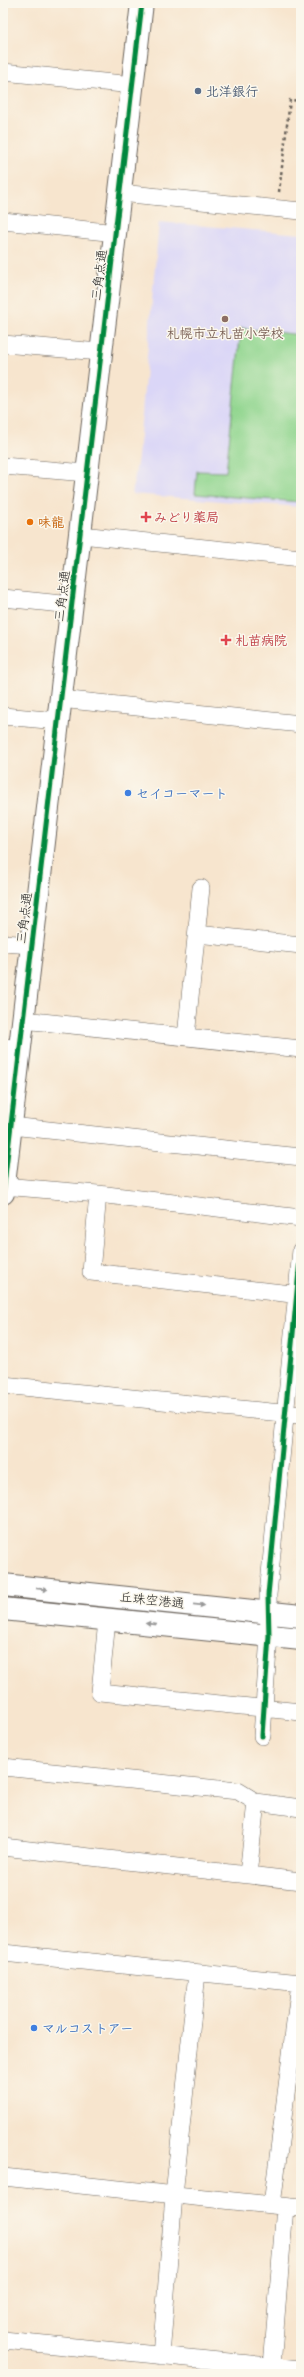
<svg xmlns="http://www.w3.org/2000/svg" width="304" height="2377" font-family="Delius,'Klee One',sans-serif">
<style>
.built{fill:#dad6f7}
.green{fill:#90d58e;stroke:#567855}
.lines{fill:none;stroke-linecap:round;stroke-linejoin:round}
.minor-casing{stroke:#69625a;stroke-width:18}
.tertiary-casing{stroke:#69625a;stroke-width:24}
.secondary-casing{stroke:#69625a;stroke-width:24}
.path{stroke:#69625a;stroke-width:2.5;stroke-dasharray:3 3;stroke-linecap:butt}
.minor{stroke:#fff;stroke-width:17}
.tertiary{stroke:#fff;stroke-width:22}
.secondary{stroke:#fff;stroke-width:22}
.cycleway-casing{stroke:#fbf7ec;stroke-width:8}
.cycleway{stroke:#00873e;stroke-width:5}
.oneway{fill:#999}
.service-dot{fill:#5c6f8a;stroke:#fbf7ec;stroke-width:1.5}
.education-dot{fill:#8d6e63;stroke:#fbf7ec;stroke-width:1.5}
.health-dot{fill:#e0444e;stroke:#fbf7ec;stroke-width:1.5}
.food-dot{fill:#e8710a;stroke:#fbf7ec;stroke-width:1.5}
.shop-dot{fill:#3f7fe0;stroke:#fbf7ec;stroke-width:1.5}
.labels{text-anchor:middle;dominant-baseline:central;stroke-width:3;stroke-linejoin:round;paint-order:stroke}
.service-label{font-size:13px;font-weight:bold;fill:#4e5e75;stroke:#fbf7ec;text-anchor:start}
.street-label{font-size:13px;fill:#1c1c1c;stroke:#fbf7ec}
.education-label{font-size:13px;font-weight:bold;fill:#785e54;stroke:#fbf7ec}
.health-label{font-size:13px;font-weight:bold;fill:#be3a42;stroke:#fbf7ec;text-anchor:start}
.food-label{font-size:13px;font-weight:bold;fill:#c56008;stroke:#fbf7ec;text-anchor:start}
.shop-label{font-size:13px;font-weight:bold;fill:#366cbe;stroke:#fbf7ec;text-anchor:start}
</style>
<rect width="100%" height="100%" fill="#fbf7ec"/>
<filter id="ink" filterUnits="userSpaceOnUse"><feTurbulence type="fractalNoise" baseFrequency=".025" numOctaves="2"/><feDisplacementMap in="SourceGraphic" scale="8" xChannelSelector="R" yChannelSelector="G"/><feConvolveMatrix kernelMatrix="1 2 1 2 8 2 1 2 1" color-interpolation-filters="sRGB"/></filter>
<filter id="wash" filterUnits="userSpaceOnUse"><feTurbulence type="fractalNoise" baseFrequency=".012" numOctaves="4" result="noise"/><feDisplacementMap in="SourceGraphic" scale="16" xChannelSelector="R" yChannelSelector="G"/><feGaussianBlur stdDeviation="0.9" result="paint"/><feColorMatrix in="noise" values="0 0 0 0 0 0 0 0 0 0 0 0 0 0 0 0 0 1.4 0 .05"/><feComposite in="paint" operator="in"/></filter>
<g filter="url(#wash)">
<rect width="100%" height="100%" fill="#f7e5ce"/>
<path class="built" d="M159,222L301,234V507L132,494L138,457Z"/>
<path class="green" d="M241,328L301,335V502L195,494L197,471L226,472Z"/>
</g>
<g filter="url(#ink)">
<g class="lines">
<defs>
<path id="minor" d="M3,72L133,85
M120,193L301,211
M3,221L116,233
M3,344L100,352
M3,466L86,473
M81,535L301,558
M3,598L72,605
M60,699L301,724
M3,716L58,721
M197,934L301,945
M3,943L32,945
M23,1020L301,1049
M186,1037L201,888
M3,1047L20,1049
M11,1126L301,1157
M3,1186L98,1194L301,1218
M98,1194L91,1272L301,1295
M3,1385L301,1415
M107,1620L100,1692L301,1712
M262,1736L269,1636L268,1595L301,1250
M3,1767L238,1791L256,1802L301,1808
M3,1847L301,1881
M248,1875L256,1802
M3,1953L301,1983
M3,2177L301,2208
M272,2205L300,1983
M3,2340L301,2369
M161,2356L174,2195L197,1973
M272,2366L285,2207"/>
<path id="tertiary" d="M3,1193L142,3"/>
<path id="secondary" d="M3,1585L301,1616
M3,1609L301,1639"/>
</defs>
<use href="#minor" class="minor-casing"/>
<use href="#tertiary" class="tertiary-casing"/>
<use href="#secondary" class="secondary-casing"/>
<path class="path" d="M289,3L301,4
M279,192L290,100L301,101"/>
<use href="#minor" class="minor"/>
<use href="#tertiary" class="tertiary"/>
<use href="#secondary" class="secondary"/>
<defs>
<path id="cycleway" d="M3,1193L142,3
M262,1736L269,1636L268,1595L301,1250"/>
</defs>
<use href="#cycleway" class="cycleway-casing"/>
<use href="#cycleway" class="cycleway"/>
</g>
<defs><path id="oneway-solid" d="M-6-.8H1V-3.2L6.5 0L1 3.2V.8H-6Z"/></defs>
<g class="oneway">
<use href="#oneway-solid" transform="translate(42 1589) rotate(6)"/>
<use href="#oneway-solid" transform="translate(199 1605) rotate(6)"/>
<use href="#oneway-solid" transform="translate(151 1624) rotate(-174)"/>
</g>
</g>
<circle class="service-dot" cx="198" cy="91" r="4"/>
<circle class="education-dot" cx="225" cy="319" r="4"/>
<g class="health-dot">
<path d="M144 511h4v4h4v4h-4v4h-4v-4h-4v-4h4z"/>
<path d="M224 634h4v4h4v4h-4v4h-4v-4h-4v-4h4z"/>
</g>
<circle class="food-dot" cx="30" cy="522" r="4"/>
<g class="shop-dot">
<circle cx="128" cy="793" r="4"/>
<circle cx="34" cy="2028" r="4"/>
</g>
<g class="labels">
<g class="service-label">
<text x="206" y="91">北洋銀行</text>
</g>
<g class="street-label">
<text transform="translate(99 275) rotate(-83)">三角点通</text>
<text transform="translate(62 596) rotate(-83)">三角点通</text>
<text transform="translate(24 918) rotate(-83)">三角点通</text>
<text transform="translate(152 1600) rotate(6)">丘珠空港通</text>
</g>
<g class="education-label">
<text x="225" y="333">札幌市立札苗小学校</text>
</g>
<g class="health-label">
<text x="154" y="517">みどり薬局</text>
<text x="235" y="640">札苗病院</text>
</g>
<g class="food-label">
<text x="38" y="522">味龍</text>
</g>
<g class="shop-label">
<text x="136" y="793">セイコーマート</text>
<text x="42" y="2028">マルコストアー</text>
</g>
</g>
<rect width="304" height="2377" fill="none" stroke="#fbf7ec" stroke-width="16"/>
</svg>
